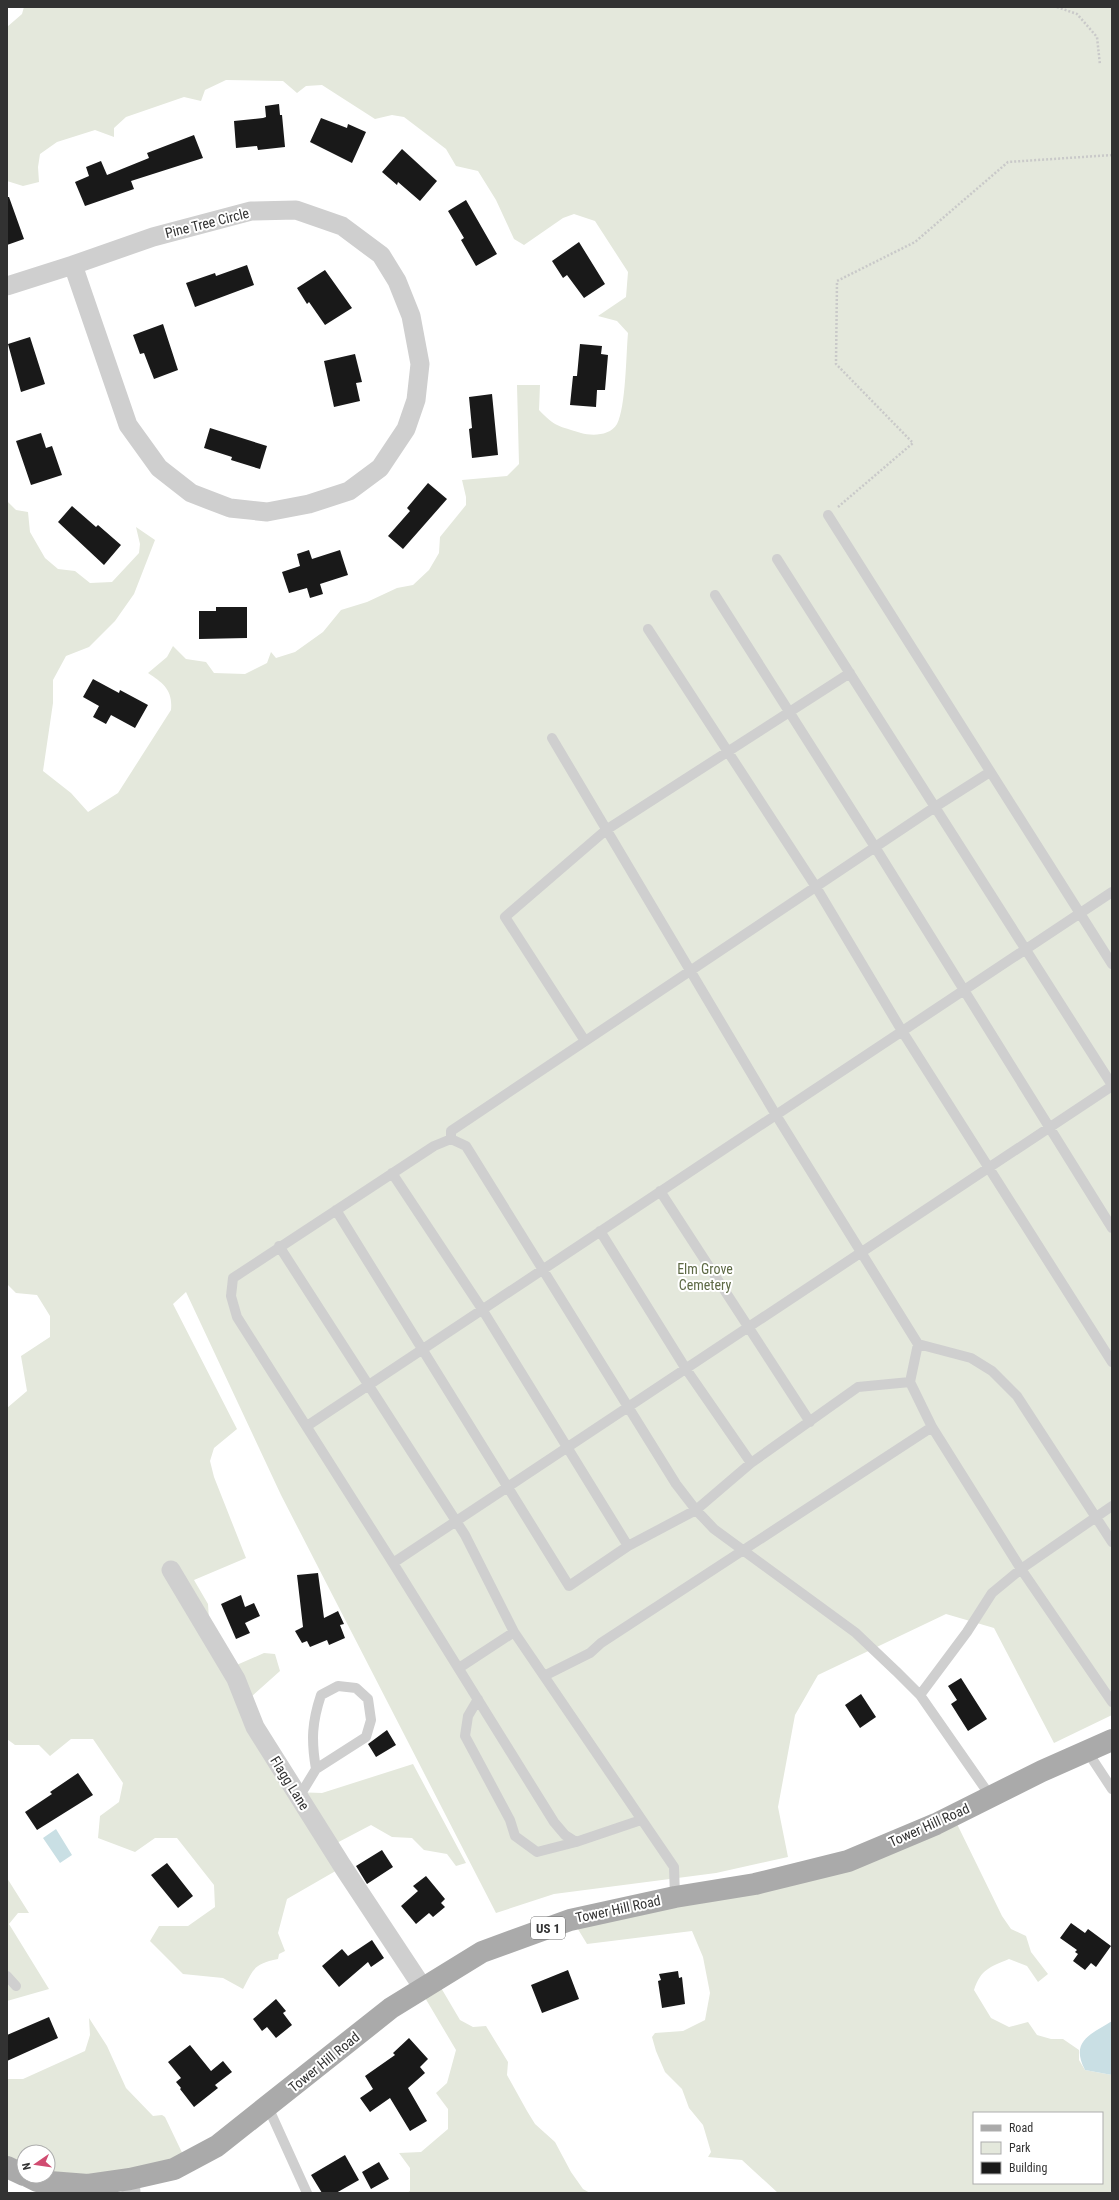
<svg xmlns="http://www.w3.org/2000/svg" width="1119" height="2200" font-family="'Roboto Condensed',sans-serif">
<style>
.green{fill:#e4e8dc;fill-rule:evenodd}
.water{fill:#c9dfe4}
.building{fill:#191919}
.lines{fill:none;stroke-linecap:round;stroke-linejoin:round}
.path{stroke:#c9c9c9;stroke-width:2.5;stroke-dasharray:2 2;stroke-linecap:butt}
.lane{stroke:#cfcfcf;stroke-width:10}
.street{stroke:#cfcfcf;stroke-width:19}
.primary{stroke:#aaa;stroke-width:22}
.labels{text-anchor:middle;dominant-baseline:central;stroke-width:4;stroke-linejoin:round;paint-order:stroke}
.shield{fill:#fff;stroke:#707070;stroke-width:1}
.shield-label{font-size:13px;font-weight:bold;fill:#323232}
.street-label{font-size:14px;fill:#323232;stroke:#fff}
.park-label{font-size:14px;fill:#5d6944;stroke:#fff}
</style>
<rect width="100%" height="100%" fill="#fff"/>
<path class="green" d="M24,7H1112V1715L1054,1743L994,1628L946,1614L818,1675L795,1715L778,1807L788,1857L716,1873L554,1894L496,1913L281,1495L186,1292L173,1304L237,1429L214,1448L210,1461L214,1477L246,1558L194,1580L208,1604L210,1636L232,1667L264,1653L275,1654L280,1671L243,1704L293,1792L322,1793L413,1764L466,1863L456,1866L447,1854L424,1850L412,1838L392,1837L371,1825L331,1846L339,1869L287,1899L278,1933L285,1951L279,1954L278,1959C254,1964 254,1968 243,1989L223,1978L183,1974L150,1941L159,1926H188L215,1907L214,1885L177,1838H155L135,1852L98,1838L100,1816L119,1802L123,1783L93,1739H71L50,1756L39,1745H15L7,1739V1408L27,1391L21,1356L50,1337V1316L37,1295L16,1293L7,1284V501L16,510L28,512L30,532L45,558L58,569L75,571L90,583L112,582L139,553L140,544L136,527L155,540L134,594L115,621L89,647L66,656L53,680V703L43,771L71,793L88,812L118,793L171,710C173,690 163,683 148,673L167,657L173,646L186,659L206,662L214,673L245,674L267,663L271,652L276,658L295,652L323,632L341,610L367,602L397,588L413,585L429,570L439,553L440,537L466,505V497L462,480L507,476L519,464L517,385H540L539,410C555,427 559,426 581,433C592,436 610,436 617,424C626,407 626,354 628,333L617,321L598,316L626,297L628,272L595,221L574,214L563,218L524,245L514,239L496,200L478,171L456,166L446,149L404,117L392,115L375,119L322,85L306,86L297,93L283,81L226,80L205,90L201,101L184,97L126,117L114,128V137L95,130L57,142L40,154L38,167L39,182L23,186L7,181V27L22,14Z
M957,1824L1002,1916L1011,1929L1026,1936L1031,1952L1048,1974L1038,1982L1027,1966L1009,1959C990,1967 981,1969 974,1990L991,2018L1009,2027L1028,2022L1037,2035L1051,2039H1063L1079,2050V2060L1085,2070L1112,2075V2193H778L742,2160L708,2157L711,2152L703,2125L689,2108L682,2089L665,2072L656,2051L652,2037L655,2033L683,2031L705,2020L710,1993L703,1957L692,1931L587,1944L573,1921ZM974,2113H1102V2183H974Z
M7,1878L29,1913H18L9,1924L49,1989L7,2001Z
M437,1981L460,2020L473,2027L486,2026L508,2062L507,2075L527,2111L535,2124L555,2142L571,2172L583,2189L590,2193H407L410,2191V2168L399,2153L421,2152L448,2129V2109L436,2093L447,2083L456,2050L421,1991Z
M89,2018L107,2046L126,2088L153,2116L162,2115L165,2117L187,2163L126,2179L82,2187L37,2182L7,2169V2079H23L85,2051L90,2035ZM24,2152H48V2176H24Z"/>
<path class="water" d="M56,1829L72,1855L60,1863L43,1838Z
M1112,2021V2075L1085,2070C1070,2041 1090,2035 1112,2021Z"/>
<path class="building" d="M279,104L280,115H282L285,147L258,150L257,146L236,148L234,121L263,118L266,117L265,106Z
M321,118L347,128L348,124L366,132L352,163L310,142Z
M194,135L203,158L131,181L134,189L85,206L75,182L89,176L86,167L101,161L107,175L149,158L147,153Z
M402,149L437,181L420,201L398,182L397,185L382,172Z
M7,197H9L24,239L7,245Z
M466,200L497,254L476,266L461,240L464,238L448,211Z
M579,242L605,284L584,298L567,275L563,278L552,261Z
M247,265L254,285L195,307L186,283L215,273L216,276Z
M325,270L352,308L325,325L309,302L307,304L297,288Z
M163,324L178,370L154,379L144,353L140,354L133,335Z
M30,337L45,384L21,392L8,344Z
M580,344L602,346L601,354L608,355L605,390H597L596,407L570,405L573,376H577Z
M355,354L362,382L356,383L360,401L334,407L324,361Z
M492,394L498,455L472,458L469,429L472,428L469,397Z
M210,428L267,446L260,469L231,460L232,457L204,448Z
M41,433L46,448L52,446L62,475L31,485L16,441Z
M428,483L447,499L403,549L388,536L410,511L407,508Z
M72,506L96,527L98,525L121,545L104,565L58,522Z
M309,550L312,559L340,550L348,575L320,584L323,594L310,598L307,588L289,593L282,572L300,566L297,554Z
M216,607H247V638L199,639V611H216Z
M93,679L119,693L120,690L148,705L135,728L111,715L106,724L93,717L99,706L83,697Z
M318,1573L324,1618L338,1611L344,1624L340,1625L345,1638L329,1645L327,1640L310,1647L307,1641L302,1643L295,1631L303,1627L297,1575Z
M241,1595L245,1607L254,1603L260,1616L245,1623L250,1633L236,1639L221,1604Z
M961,1678L987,1719L968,1731L951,1704L957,1700L948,1686Z
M861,1694L876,1717L860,1728L845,1705Z
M387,1730L396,1745L376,1757L368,1744Z
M78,1773L93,1795L37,1830L25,1812L52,1794L50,1792Z
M382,1850L393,1867L367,1884L356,1866Z
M167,1863L193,1896L178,1908L151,1875Z
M426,1876L445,1899L441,1903L445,1907L433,1917L429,1913L416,1924L401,1906L418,1891L413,1886Z
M1071,1923L1085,1933L1088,1929L1111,1946L1096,1967L1091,1963L1085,1970L1073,1961L1078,1954L1075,1952L1077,1950L1060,1938Z
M372,1940L384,1958L371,1967L368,1962L339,1987L322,1966L342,1949L348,1956Z
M568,1970L579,1999L542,2013L531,1985Z
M678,1971L679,1978L682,1977L685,2004L662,2008L658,1981L661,1980L659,1974Z
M276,1999L286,2011L283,2013L292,2025L276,2038L267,2027L262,2031L253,2019Z
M49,2017L58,2038L7,2061V2035Z
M409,2038L428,2059L420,2067L425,2073L408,2088L427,2121L410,2131L390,2098L370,2112L360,2098L373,2089L365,2076L395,2055L393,2053Z
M190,2045L211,2071L223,2061L232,2072L215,2085L218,2088L194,2107L180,2089L181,2088L176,2082L181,2078L168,2062Z
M345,2155L359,2180L336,2193H322L311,2175Z
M379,2162L389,2179L371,2189L362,2172Z"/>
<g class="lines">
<path class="path" d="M1057,7L1077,14L1097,37L1100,65
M838,507L913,443L836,364L837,281L915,242L1008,162L1112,155"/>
<path class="lane" d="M828,515L1112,964
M777,559L1112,1085
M715,595L875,847L1112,1228
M648,629L816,887L902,1031L1112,1362
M552,738L776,1115L918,1344L971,1358L992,1371L1017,1396L1112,1542
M585,1041L505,917L606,830L850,673
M451,1139V1131L935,807L990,772
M392,1173L482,1309L628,1546
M660,1191L810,1422
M336,1210L569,1586L628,1546L696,1510L751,1463L858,1387L910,1382
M600,1231L686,1369L751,1463
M279,1246L465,1535L514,1632L674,1867L675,1897
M918,1344L910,1382L932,1427L1021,1569L1112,1702
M307,1426L1112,892
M393,1563L1112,1086
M459,1668L514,1632
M544,1676L590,1653L601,1643L932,1427
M920,1695L967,1632L992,1593L1021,1569L1112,1506
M478,1699L468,1716L465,1736L510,1820L515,1836L537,1852L576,1842
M1087,1751L1112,1789
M299,1797L316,1769L366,1737L371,1720L368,1699L356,1688L338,1686L321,1695C312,1722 311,1740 316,1769
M641,1820L576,1842L565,1835L554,1822L393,1563L237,1317L231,1296L233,1278L434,1146L451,1139L466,1146L676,1484L696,1510L714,1529L856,1633L896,1671L920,1695L991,1797
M7,1976L16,1986
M268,2107L307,2193"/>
<path class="street" d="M296,210L342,226L381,255L397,281L411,316L420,364L416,400L406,429L380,468L349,491L309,504L267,512L230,508L191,493L159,468L128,425L73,265L153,237L251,211Z
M7,286L73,265
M171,1570L236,1679L255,1727L343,1867L423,1988
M130,2179L131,2193"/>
<path class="primary" d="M7,2167L24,2175
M27,2176L37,2181L88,2185L130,2179L174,2169L217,2146L391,2008L482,1952L570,1920L675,1897L755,1884L848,1861L936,1824L1042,1771L1112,1740"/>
</g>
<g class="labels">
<rect class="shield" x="531" y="1917" width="34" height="22" rx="3"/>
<g class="shield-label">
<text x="548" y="1928">US 1</text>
</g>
<g class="street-label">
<text transform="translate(207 223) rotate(-14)">Pine Tree Circle</text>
<text transform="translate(290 1783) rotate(58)">Flagg Lane</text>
<text transform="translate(929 1825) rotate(-24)">Tower Hill Road</text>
<text transform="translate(618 1909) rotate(-12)">Tower Hill Road</text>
<text transform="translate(324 2062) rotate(-39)">Tower Hill Road</text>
</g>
<g class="park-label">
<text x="705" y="1269">Elm Grove<tspan x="705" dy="16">Cemetery</tspan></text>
</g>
</g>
<rect width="1119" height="2200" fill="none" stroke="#323232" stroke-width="16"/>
<rect x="973" y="2112" width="130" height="72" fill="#ffffff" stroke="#adadad"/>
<rect x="981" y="2125" width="20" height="6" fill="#aaaaaa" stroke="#adadad"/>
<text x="1009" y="2132" font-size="12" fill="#323232">Road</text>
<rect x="981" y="2142" width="20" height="12" fill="#e4e8dc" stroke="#adadad"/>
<text x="1009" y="2152" font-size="12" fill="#323232">Park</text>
<rect x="981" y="2162" width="20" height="12" fill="#191919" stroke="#adadad"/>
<text x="1009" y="2172" font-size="12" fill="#323232">Building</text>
<g transform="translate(36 2164) rotate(257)"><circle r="19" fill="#ffffff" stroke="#adadad"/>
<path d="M0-3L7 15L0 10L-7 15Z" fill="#d14c71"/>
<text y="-6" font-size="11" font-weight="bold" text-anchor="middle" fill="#323232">N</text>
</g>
</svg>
